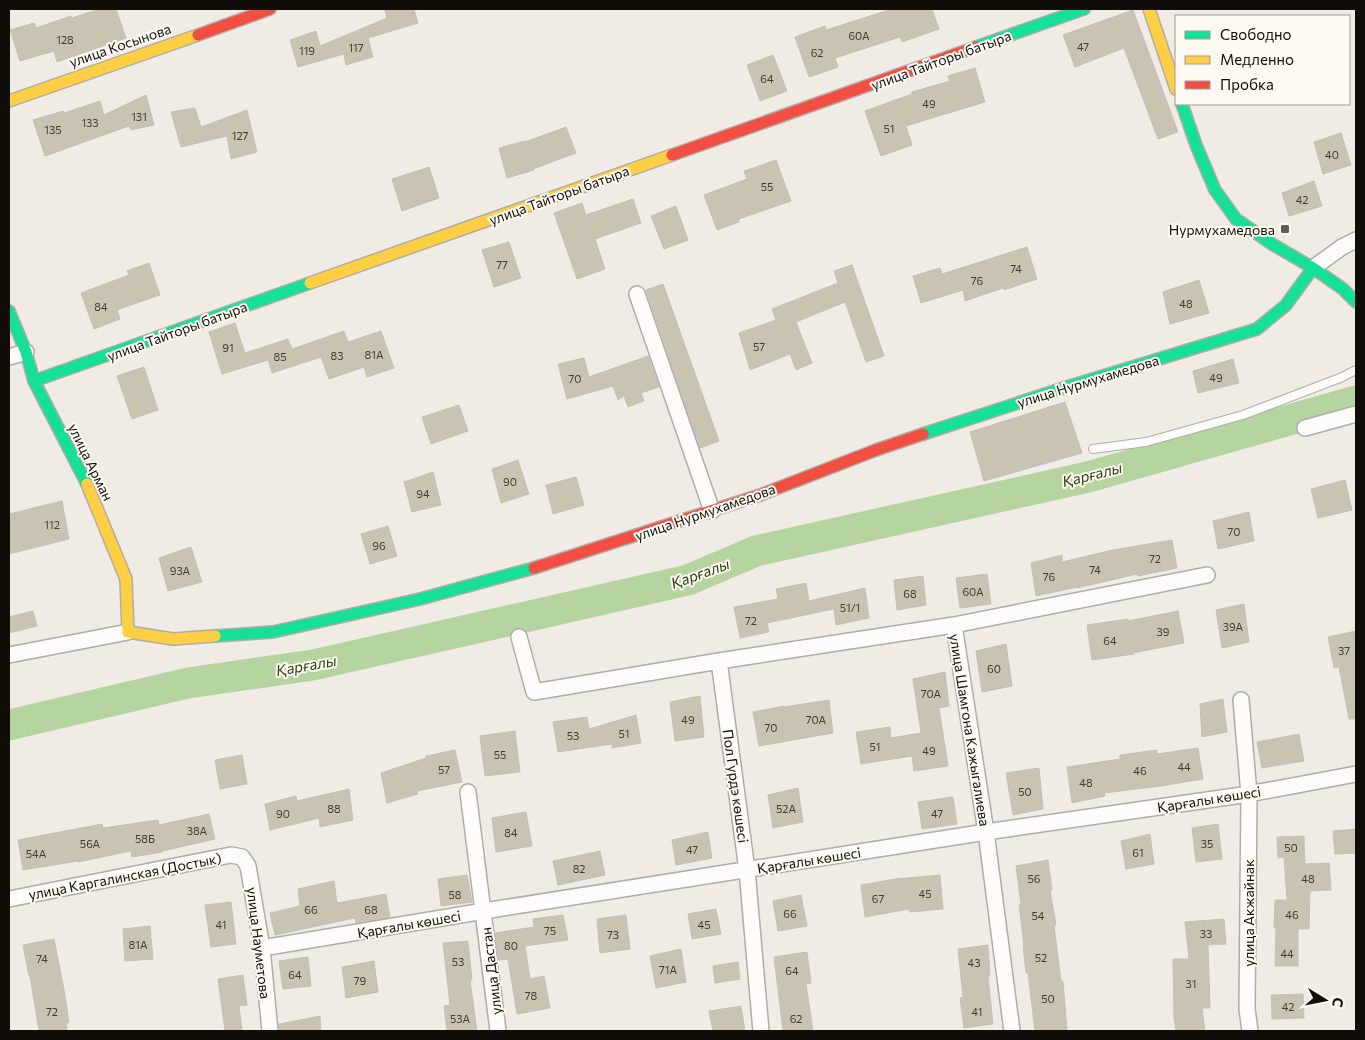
<svg xmlns="http://www.w3.org/2000/svg" width="1365" height="1040" font-family="Commissioner,sans-serif">
<style>
.lines{fill:none;stroke-linecap:round;stroke-linejoin:round}
.river{stroke:#b6d49f;stroke-width:31}
.building{fill:#c9c4b1;stroke:#c2c0bb}
.lane-casing{stroke:#b1aca8;stroke-width:10}
.street-casing{stroke:#b1aca8;stroke-width:18}
.fast-casing{stroke:#b1aca8;stroke-width:14}
.slow-casing{stroke:#b1aca8;stroke-width:14}
.jam-casing{stroke:#b1aca8;stroke-width:14}
.lane{stroke:#fdfcfb;stroke-width:8}
.street{stroke:#fdfcfb;stroke-width:15}
.fast{stroke:#16e098;stroke-width:11}
.slow{stroke:#ffcf43;stroke-width:11}
.jam{stroke:#f24e42;stroke-width:11}
.poi-dot{fill:#5f5b57;stroke:#fff9f3;stroke-width:2}
.labels{text-anchor:middle;dominant-baseline:central;stroke-width:4;stroke-linejoin:round;paint-order:stroke}
.number-label{font-size:11px;fill:#3f3c34}
.street-label{font-size:14px;fill:#110e0a;stroke:#fff9f3}
.poi-label{font-size:14px;fill:#110e0a;stroke:#fff9f3;text-anchor:end}
.water-label{font-size:15px;font-style:italic;fill:#25410d;stroke:#fff9f3}
</style>
<rect width="100%" height="100%" fill="#f1ebe6"/>
<g class="lines">
<path class="river" d="M9,725L188,683L313,665L688,580L756,551L1088,477L1356,401"/>
</g>
<path class="building" d="M99,9H116L126,38L57,62L54,51L20,61L10,30L34,23L36,28L71,16L72,18Z
M385,9H414L418,23L368,38L373,57L346,65L344,54L298,67L290,40L316,31L320,46L387,18Z
M892,9H932L939,29L902,42L900,37L835,58L838,67L809,77L795,37L825,26L826,30Z
M1133,10L1178,132L1158,139L1124,48L1075,67L1063,35Z
M773,55L787,91L760,101L747,65Z
M975,68L985,102L906,126L912,145L881,156L865,111L912,94V92L950,81L948,76Z
M146,95L154,125L131,130L129,126L45,156L33,120L63,111L64,113L100,101L104,115Z
M195,108L201,127L247,110L257,152L231,159L227,136L181,147L171,112Z
M566,127L576,153L533,169L534,170L507,178L499,148L525,141V142Z
M1341,133L1351,165L1323,174L1314,142Z
M776,160L791,201L739,219V222L717,230L704,195L747,179L744,171Z
M429,167L439,198L402,211L392,179Z
M1314,181L1322,206L1289,216L1282,193Z
M633,199L641,223L595,239L605,269L577,279L554,213L582,203L586,215Z
M676,206L688,240L664,249L651,216Z
M509,242L521,278L494,287L482,250Z
M1027,247L1037,279L1004,290L1003,288L965,301L963,290L921,303L913,276L940,268L942,274Z
M149,263L160,295L117,310L120,319L94,329L81,293L129,275L127,271Z
M852,265L884,356L866,362L845,302L796,322L812,363L796,370L790,354L750,370L739,333L776,320L772,309L838,283L834,271Z
M1199,280L1209,313L1170,324L1163,292Z
M663,284L719,441L700,448L646,290Z
M235,323L245,353L288,339L292,349L344,331L348,342L381,331L394,368L367,377L364,367L329,379L321,357L272,373L268,360L222,374L209,332Z
M648,356L659,387L641,393L644,401L628,407L624,396L618,400L613,386L567,399L558,364L584,358L589,377Z
M1233,359L1239,383L1198,393L1193,371Z
M144,367L158,410L132,419L117,376Z
M1065,402L1082,453L984,481L970,432Z
M459,405L468,431L431,444L422,417Z
M518,460L529,494L501,503L492,469Z
M433,472L441,505L412,512L404,482Z
M576,477L584,505L553,514L546,485Z
M1345,480L1352,510L1318,518L1311,489Z
M62,501L69,539L9,554V514Z
M1249,512L1254,541L1218,549L1213,521Z
M388,526L397,556L370,564L361,534Z
M1172,540L1177,568L1138,576L1137,574L1077,588V587L1036,596L1031,563L1062,555V562L1113,550Z
M191,547L202,582L168,591L159,558Z
M987,574L991,604L960,608L956,578Z
M923,576L926,605L897,610L894,580Z
M806,583L809,601L865,588L869,618L836,625L834,609L767,623L769,632L740,638L734,607L778,599L776,589Z
M1244,604L1249,642L1222,648L1216,610Z
M33,611L37,626L9,633V617Z
M1178,611L1184,643L1133,653L1134,654L1092,660L1087,625L1128,619V621Z
M1356,631V719H1349L1339,667L1334,668L1328,637Z
M1006,644L1012,686L982,692L976,651Z
M945,672L949,706L939,708L948,766L914,771L912,756L861,764L856,732L890,727L891,738L921,733L913,679Z
M700,696L704,737L675,741L670,702Z
M1223,699L1227,732L1202,737L1200,704Z
M829,700L833,733L759,746L753,712L784,706V707Z
M636,715L641,743L612,748V744L558,752L553,722L587,717L589,729Z
M515,731L520,772L485,776L480,736Z
M1299,734L1304,761L1262,768L1257,742Z
M1198,748L1203,779L1161,786L1104,793L1105,796L1072,803L1067,767L1120,759V755L1157,750V754Z
M455,750L462,782L417,791L418,794L387,803L381,773L426,758V756Z
M242,755L247,784L220,789L215,760Z
M1039,768L1043,809L1013,815L1006,773Z
M798,788L803,822L773,828L768,795Z
M349,789L353,820L320,827L319,818L270,830L265,804L296,796L297,801Z
M953,797L957,824L922,829L918,802Z
M526,812L532,846L496,852L492,818Z
M209,814L215,839L162,851V852L132,857L131,851L78,862V861L23,870L18,840L102,824L103,828L158,820L159,825Z
M1218,824L1222,859L1196,862L1192,828Z
M1356,829V853L1335,854L1333,831Z
M708,832L712,858L676,865L672,840Z
M1150,834L1154,864L1126,869L1121,841Z
M1304,836L1305,864L1329,863L1331,890L1310,891L1309,929H1298V966H1275L1276,928H1274L1275,900H1287L1284,857L1278,858L1277,837Z
M600,851L605,875L558,885L553,861Z
M1048,860L1052,890H1050L1056,925L1054,926L1061,981H1063L1067,1031H1035L1028,973H1026L1023,945H1024L1019,905H1021L1016,866Z
M467,875L472,902L441,906L438,879Z
M940,875L943,909L910,912L909,909L865,917L861,885L895,879Z
M334,881L337,903L386,894L390,917L356,923L355,918L275,935L270,913L300,906L298,889Z
M801,895L807,926L778,931L773,901Z
M231,902L236,944L211,947L205,905Z
M716,909L721,934L692,939L688,914Z
M563,915L568,940L525,946L530,979L544,976L550,1008L517,1014L508,959L499,960L495,933L534,927L533,919Z
M626,915L630,949L600,953L597,919Z
M1224,919L1226,944L1208,945L1210,1008H1202L1205,1031H1176L1174,1018L1173,959H1189L1185,922Z
M150,926L153,959L125,961L123,929Z
M54,939L65,995L69,1023H66L67,1031H39L30,976H29L23,945Z
M468,941L472,980H470L477,1031H447L444,1006L450,1005L443,943Z
M988,945L990,976H988L993,1024L964,1028L960,998L963,997L958,949Z
M681,949L686,982L656,988L650,956Z
M807,952L811,983L806,984L813,1031H783L774,957Z
M308,957L311,986L283,989L279,961Z
M374,961L378,992L346,998L342,967Z
M738,962L740,979L715,983L713,966Z
M243,975L247,1005L239,1006L242,1031H225L218,979Z
M1303,994L1304,1018L1272,1019L1271,995Z
M741,1006L745,1031H713L709,1011Z
M320,1016L321,1031H279V1024Z"/>
<g class="lines">
<defs>
<path id="lane" d="M1093,449L1146,442L1243,415L1340,378L1356,370"/>
<path id="street" d="M1313,268L1342,247L1356,240
M637,294L712,511
M9,357L26,352
M1305,428L1356,414
M954,625L986,832L1012,1031
M519,637L534,692L719,661L954,625L1207,575
M9,655L128,632
M719,661L747,870L761,1031
M1241,700L1249,794L1247,1009L1250,1031
M468,792L498,1031
M9,899L231,855L242,857L248,866L262,948L270,1031
M262,948L484,911L986,832L1249,794L1356,774"/>
<path id="fast" d="M976,47L1084,9
M1182,104L1196,145L1215,190L1236,219L1272,244L1313,268L1343,289L1356,302
M9,311L26,352L34,381L87,484
M34,381L310,283
M923,434L1067,387L1257,329L1286,305L1313,268
M215,636L273,632L420,599L534,568"/>
<path id="slow" d="M1149,9L1176,89
M9,101L198,35
M310,283L672,155
M87,484L126,579L128,632L173,639L215,636"/>
<path id="jam" d="M198,35L270,9
M672,155L976,47
M534,568L760,495L876,450L923,434"/>
</defs>
<use href="#lane" class="lane-casing"/>
<use href="#street" class="street-casing"/>
<use href="#fast" class="fast-casing"/>
<use href="#slow" class="slow-casing"/>
<use href="#jam" class="jam-casing"/>
<use href="#lane" class="lane"/>
<use href="#street" class="street"/>
<use href="#fast" class="fast"/>
<use href="#slow" class="slow"/>
<use href="#jam" class="jam"/>
</g>
<rect class="poi-dot" x="1280" y="224" width="10" height="10" rx="2.5"/>
<g class="labels">
<g class="number-label">
<text x="859" y="35">60А</text>
<text x="65" y="39">128</text>
<text x="1083" y="46">47</text>
<text x="356" y="47">117</text>
<text x="307" y="50">119</text>
<text x="817" y="52">62</text>
<text x="767" y="78">64</text>
<text x="929" y="103">49</text>
<text x="139" y="116">131</text>
<text x="90" y="122">133</text>
<text x="889" y="128">51</text>
<text x="53" y="129">135</text>
<text x="240" y="135">127</text>
<text x="1332" y="154">40</text>
<text x="767" y="186">55</text>
<text x="1302" y="199">42</text>
<text x="502" y="264">77</text>
<text x="1016" y="268">74</text>
<text x="977" y="280">76</text>
<text x="1186" y="303">48</text>
<text x="101" y="306">84</text>
<text x="759" y="346">57</text>
<text x="228" y="347">91</text>
<text x="374" y="354">81А</text>
<text x="337" y="355">83</text>
<text x="280" y="356">85</text>
<text x="1216" y="377">49</text>
<text x="575" y="378">70</text>
<text x="510" y="481">90</text>
<text x="423" y="493">94</text>
<text x="52" y="524">112</text>
<text x="1234" y="531">70</text>
<text x="379" y="545">96</text>
<text x="1155" y="558">72</text>
<text x="1095" y="569">74</text>
<text x="180" y="570">93А</text>
<text x="1049" y="576">76</text>
<text x="973" y="591">60А</text>
<text x="910" y="593">68</text>
<text x="850" y="607">51/1</text>
<text x="751" y="620">72</text>
<text x="1233" y="626">39А</text>
<text x="1163" y="631">39</text>
<text x="1110" y="640">64</text>
<text x="1344" y="650">37</text>
<text x="994" y="668">60</text>
<text x="931" y="693">70А</text>
<text x="688" y="719">49</text>
<text x="816" y="719">70А</text>
<text x="771" y="727">70</text>
<text x="624" y="733">51</text>
<text x="573" y="735">53</text>
<text x="875" y="746">51</text>
<text x="929" y="750">49</text>
<text x="500" y="754">55</text>
<text x="1184" y="766">44</text>
<text x="444" y="769">57</text>
<text x="1140" y="770">46</text>
<text x="1086" y="782">48</text>
<text x="1025" y="791">50</text>
<text x="334" y="808">88</text>
<text x="786" y="808">52А</text>
<text x="283" y="813">90</text>
<text x="937" y="813">47</text>
<text x="197" y="830">38А</text>
<text x="511" y="832">84</text>
<text x="145" y="838">58Б</text>
<text x="90" y="843">56А</text>
<text x="1207" y="843">35</text>
<text x="1291" y="847">50</text>
<text x="692" y="849">47</text>
<text x="1138" y="852">61</text>
<text x="36" y="853">54А</text>
<text x="579" y="868">82</text>
<text x="1034" y="878">56</text>
<text x="1308" y="878">48</text>
<text x="925" y="893">45</text>
<text x="455" y="894">58</text>
<text x="878" y="898">67</text>
<text x="311" y="909">66</text>
<text x="371" y="909">68</text>
<text x="790" y="913">66</text>
<text x="1292" y="914">46</text>
<text x="1038" y="915">54</text>
<text x="221" y="924">41</text>
<text x="704" y="924">45</text>
<text x="550" y="930">75</text>
<text x="1206" y="933">33</text>
<text x="613" y="934">73</text>
<text x="138" y="944">81А</text>
<text x="511" y="945">80</text>
<text x="1287" y="953">44</text>
<text x="1041" y="957">52</text>
<text x="42" y="958">74</text>
<text x="458" y="961">53</text>
<text x="974" y="962">43</text>
<text x="668" y="969">71А</text>
<text x="792" y="970">64</text>
<text x="295" y="974">64</text>
<text x="360" y="980">79</text>
<text x="1191" y="983">31</text>
<text x="531" y="995">78</text>
<text x="1048" y="998">50</text>
<text x="1288" y="1006">42</text>
<text x="52" y="1011">72</text>
<text x="977" y="1011">41</text>
<text x="460" y="1018">53А</text>
<text x="796" y="1018">62</text>
</g>
<g class="street-label">
<text transform="translate(120 45) rotate(-19)">улица Косынова</text>
<text transform="translate(941 60) rotate(-20)">улица Тайторы батыра</text>
<text transform="translate(559 195) rotate(-20)">улица Тайторы батыра</text>
<text transform="translate(177 331) rotate(-20)">улица Тайторы батыра</text>
<text transform="translate(1088 381) rotate(-17)">улица Нурмухамедова</text>
<text transform="translate(91 462) rotate(64)">улица Арман</text>
<text transform="translate(705 512) rotate(-19)">улица Нурмухамедова</text>
<text transform="translate(970 730) rotate(81)">улица Шамгона Кажыгалиева</text>
<text transform="translate(736 786) rotate(82)">Пол Гурдэ көшесі</text>
<text transform="translate(1209 799) rotate(-9)">Қарғалы көшесі</text>
<text transform="translate(809 860) rotate(-9)">Қарғалы көшесі</text>
<text transform="translate(125 876) rotate(-11)">улица Каргалинская (Достык)</text>
<text transform="translate(1248 913) rotate(-90)">улица Акжайнак</text>
<text transform="translate(409 924) rotate(-10)">Қарғалы көшесі</text>
<text transform="translate(259 943) rotate(83)">улица Науметова</text>
<text transform="translate(491 971) rotate(-97)">улица Дастан</text>
</g>
<g class="poi-label">
<text x="1275" y="229">Нурмухамедова</text>
</g>
<g class="water-label">
<text transform="translate(1092 474) rotate(-14)">Қарғалы</text>
<text transform="translate(700 573) rotate(-20)">Қарғалы</text>
<text transform="translate(306 665) rotate(-10)">Қарғалы</text>
</g>
</g>
<rect width="1365" height="1040" fill="none" stroke="#110e0a" stroke-width="20"/>
<rect x="1175" y="15" width="175" height="90" fill="#fff9f3" stroke="#a09b96"/>
<rect x="1185" y="31" width="25" height="8" fill="#16e098" stroke="#a09b96"/>
<text x="1220" y="40" font-size="15" fill="#110e0a">Свободно</text>
<rect x="1185" y="56" width="25" height="8" fill="#ffcf43" stroke="#a09b96"/>
<text x="1220" y="65" font-size="15" fill="#110e0a">Медленно</text>
<rect x="1185" y="81" width="25" height="8" fill="#f24e42" stroke="#a09b96"/>
<text x="1220" y="90" font-size="15" fill="#110e0a">Пробка</text>
<g transform="translate(1325 1000) rotate(100)" stroke="#fff9f3" stroke-width="4" paint-order="stroke">
<path d="M0-4L9 19L0 12L-9 19Z" fill="#110e0a"/>
<text y="-8" font-size="14" font-weight="bold" text-anchor="middle" fill="#110e0a">С</text>
</g>
</svg>
